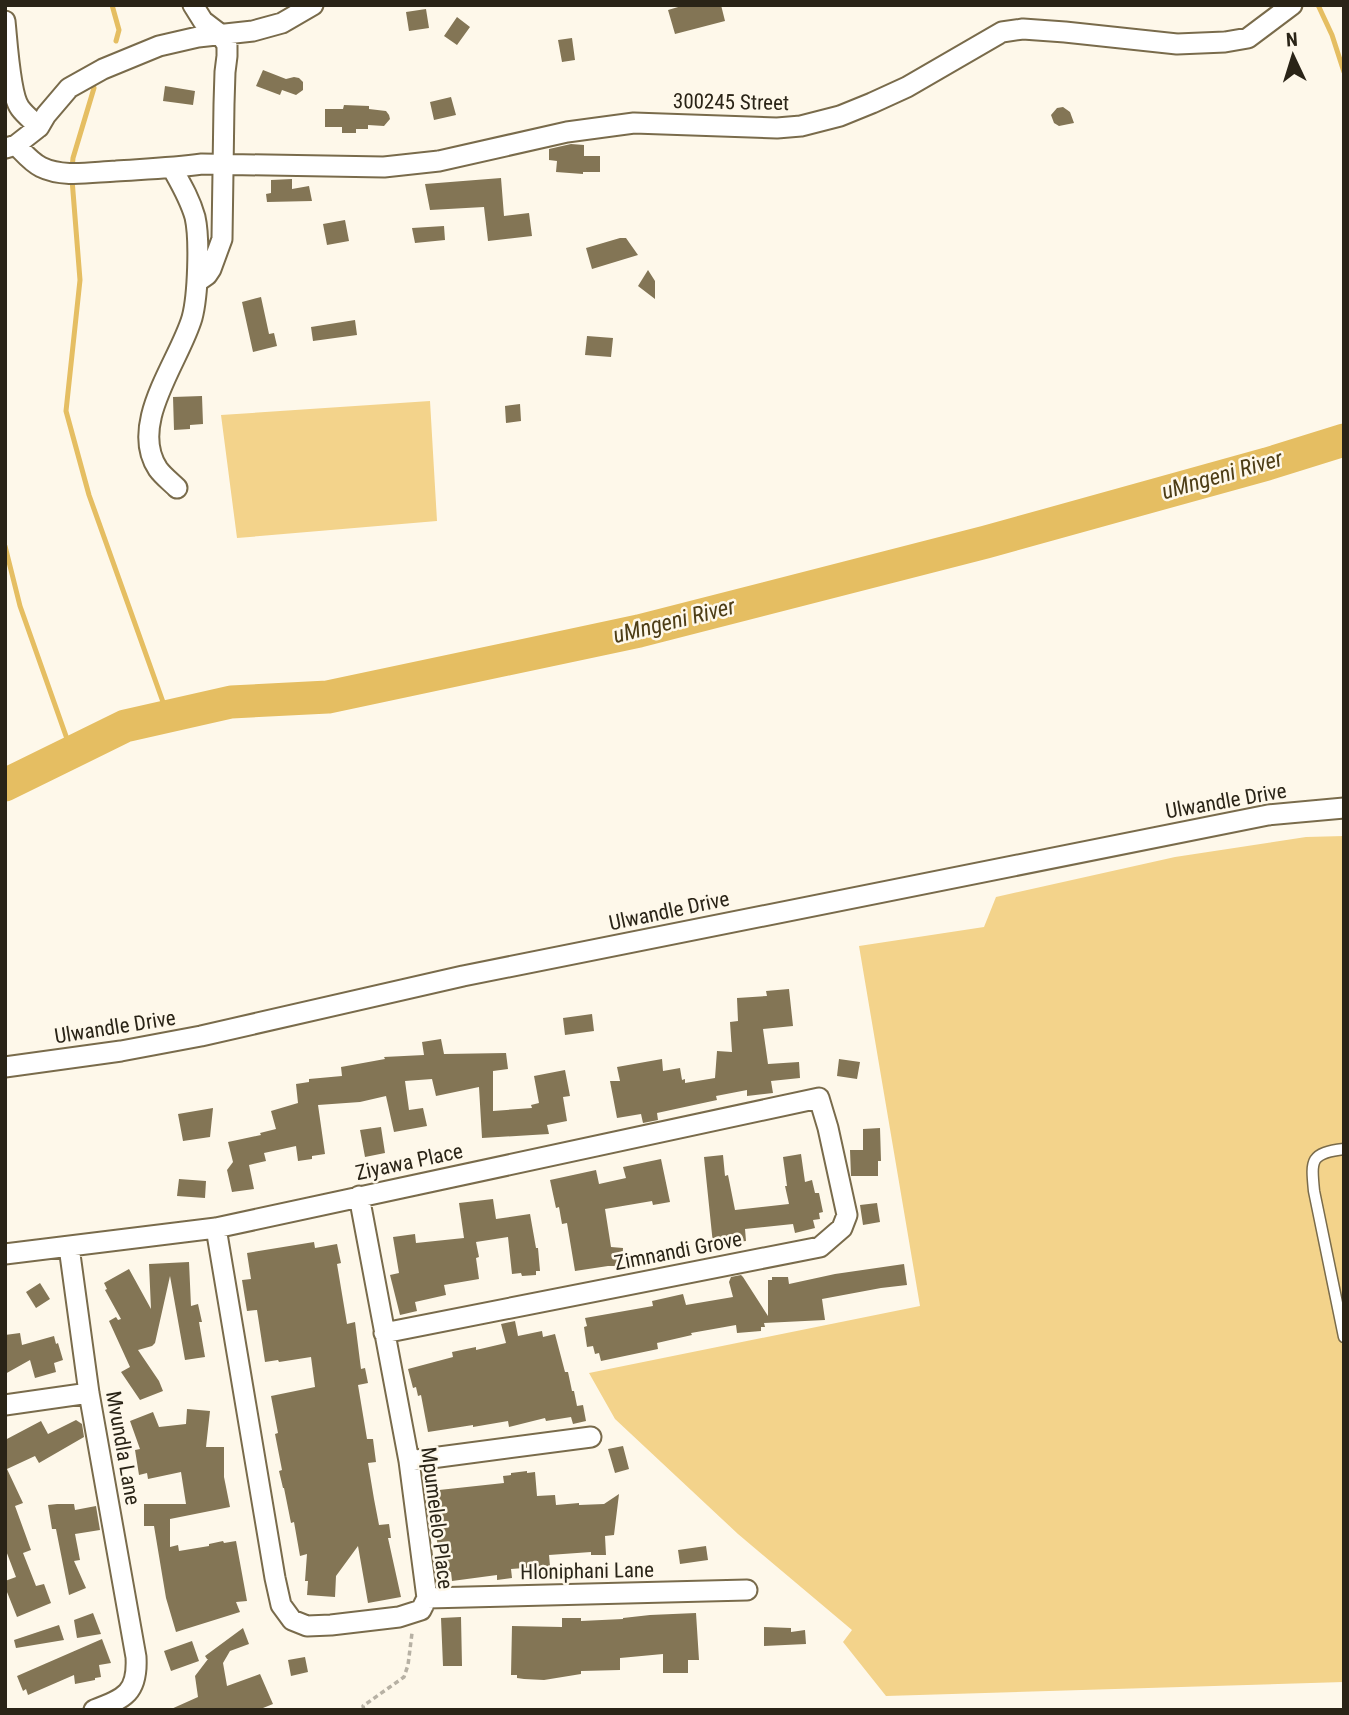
<svg xmlns="http://www.w3.org/2000/svg" width="1349" height="1715" font-family="'Roboto Condensed',sans-serif">
<style>
.green{fill:#f3d38b}
.lines{fill:none;stroke-linecap:round;stroke-linejoin:round}
.stream{stroke:#e5be62;stroke-width:5}
.river{stroke:#e5be62;stroke-width:33}
.building{fill:#837555}
.service-casing{stroke:#796b4b;stroke-width:13}
.minor-casing{stroke:#796b4b;stroke-width:23}
.path{stroke:#b7b1a4;stroke-width:3.5;stroke-dasharray:5 3.5;stroke-linecap:butt}
.service{stroke:#fff;stroke-width:10}
.minor{stroke:#fff;stroke-width:19}
.labels{text-anchor:middle;dominant-baseline:central;stroke-width:5;stroke-linejoin:round;paint-order:stroke}
.street-label{font-size:21px;fill:#2a2417;stroke:#fef8ea}
.water-label{font-size:23px;font-style:italic;fill:#4d3d16;stroke:#fef8ea}
</style>
<rect width="100%" height="100%" fill="#fef8ea"/>
<path class="green" d="M430,401L437,521L237,538L221,415Z
M1344,836V1682L886,1696L843,1642L852,1630L738,1534L615,1419L589,1373L920,1306L859,946L984,927L996,897L1175,857L1306,837Z"/>
<g class="lines">
<path class="stream" d="M112,5L119,30L116,41
M1318,5L1332,35L1344,72
M72,169L73,158L94,88
M72,179L80,280L66,411L89,495L168,716
M5,546L20,606L72,753"/>
<path class="river" d="M5,785L125,726L231,702L328,697L639,631L986,542L1267,464L1344,440"/>
</g>
<path class="building" d="M685,5H721L725,21L675,34L668,10Z
M426,9L429,28L409,31L406,12Z
M457,17L470,27L457,45L444,36Z
M572,38L575,60L562,62L558,40Z
M263,70L286,79L294,77L299,78L303,82V90L296,95L282,90L280,95L256,86Z
M165,86L195,91L193,105L163,101Z
M451,97L456,115L434,120L430,102Z
M344,105L369,106V109L386,111L389,115L390,119L384,126L368,125V129H356V133H342V127H325V109H343Z
M1063,107L1070,112L1074,123L1059,126L1054,123L1051,115L1057,108Z
M571,144L584,145V156H600V172H583V174L556,172L557,161L549,160V149Z
M501,178L504,216L529,213L532,236L488,241L484,207L430,210L425,184Z
M292,179V189L309,186L312,201L267,202L266,194L271,193V180Z
M345,220L349,241L327,245L323,224Z
M444,226L445,240L415,243L412,228Z
M620,238H626L638,255L592,269L586,248Z
M648,270L655,281V299L638,286Z
M261,297L269,334L274,333L277,346L253,352L242,302Z
M355,320L357,335L313,341L311,327Z
M587,336L613,338L611,357L585,355Z
M202,396L203,424L190,425V429L174,430L173,397Z
M520,404L521,421L506,423L505,406Z
M789,989L793,1026L763,1029L768,1064L799,1062L800,1078L771,1081L773,1093L747,1096V1090L716,1096L717,1100L657,1113L658,1120L643,1123L641,1114L617,1118L610,1081H620L617,1067L662,1059L663,1071L680,1068L682,1080L685,1079V1083L715,1078L717,1051L732,1052L730,1022L738,1021L737,998L767,996L766,991Z
M592,1014L594,1031L565,1035L563,1018Z
M441,1039L444,1054L506,1053L508,1069L493,1071V1111L532,1108L531,1105L539,1103L534,1076L565,1070L570,1096L563,1097L567,1121L547,1125L549,1134L482,1138L479,1087L436,1096L432,1079L405,1081L409,1110L423,1108L427,1126L394,1132L386,1096L360,1102L318,1105L325,1154L312,1156V1159L298,1161L296,1146L264,1153L266,1161L249,1165L254,1189L232,1192L227,1170L233,1162L228,1142L261,1135L260,1133L276,1129L271,1111L298,1103L296,1084L309,1082V1079L342,1076L341,1067L385,1059L384,1057L424,1055L422,1042Z
M839,1059L860,1062L857,1079L837,1076Z
M213,1108L210,1137L183,1141L178,1114Z
M381,1127L385,1153L365,1157L360,1130Z
M880,1128L881,1161H878V1176H851L850,1150H863V1129Z
M801,1154L805,1182L812,1180L815,1193H819L823,1212L819,1213L820,1219L813,1220L815,1228L795,1233L793,1224L745,1229L746,1241L713,1244L704,1157L723,1155L725,1176L728,1175L735,1210L789,1204L785,1186H787L783,1157Z
M661,1159L670,1202L653,1205L652,1201L605,1209L611,1247L623,1248L622,1266H608L575,1271L567,1223L562,1224L559,1207L556,1208L550,1180L596,1170L599,1184L626,1178L623,1167Z
M179,1179L206,1181L205,1198L177,1196Z
M493,1199L496,1219L530,1214L536,1248H538L540,1271H536V1275L522,1276L521,1273L512,1274L508,1237L476,1242L479,1257L476,1258L479,1279L444,1285L446,1295L415,1302L417,1311L400,1315L390,1275L399,1273L393,1237L415,1234L416,1243L464,1238L459,1203Z
M877,1203L880,1222L863,1225L860,1205Z
M314,1242L315,1248L337,1244L341,1263L337,1264L347,1324L355,1322L361,1369L365,1368L368,1383L358,1385L367,1439H373L376,1462L368,1463L374,1499L379,1525L389,1524L391,1538H388L401,1597L368,1603L358,1546L336,1576L335,1597L307,1595L308,1581H305L307,1554L300,1556L294,1522L291,1523L284,1488H283L279,1471L282,1470L275,1434L278,1433L271,1396L315,1387L311,1357L279,1362L278,1360L265,1362L257,1310L247,1311L242,1280L251,1279L247,1253Z
M189,1262L191,1306L198,1304L202,1322H199L205,1357L185,1360L170,1276L155,1343L152,1346L138,1350L159,1381L163,1391L140,1400L121,1372L130,1367L109,1321L116,1317L118,1320L121,1319L105,1290L107,1289L104,1283L129,1269L151,1309L149,1264Z
M904,1264L907,1285L881,1288L822,1299L825,1320L764,1323L765,1327H761V1331L737,1333L736,1325L691,1333L692,1335L657,1343L658,1349L601,1361L599,1353L595,1354L593,1346L587,1347L584,1327L587,1326L585,1318L653,1306L652,1301L683,1294L686,1305L733,1297L729,1282L731,1277L741,1275L743,1277L768,1316V1280H772V1277H788L789,1284L835,1274Z
M40,1283L50,1299L36,1308L26,1292Z
M515,1321L518,1336L542,1331L543,1337L555,1334L565,1372H568L572,1391H574L577,1406L583,1405L586,1421L573,1424L571,1417L546,1421L545,1418L509,1427L508,1421L473,1427V1425L428,1432L421,1395L418,1396L416,1387L413,1388L408,1369L453,1357L452,1352L476,1347V1350L506,1343L501,1324Z
M20,1333L22,1345L54,1336L56,1344L58,1343L63,1360L54,1363L56,1372L35,1378L30,1360L5,1374V1335Z
M187,1409L210,1411L206,1447H224V1477L230,1507L170,1519V1547L178,1545L179,1551L209,1546V1544L223,1541L224,1543L236,1541L247,1601L236,1602L240,1612L176,1632L166,1598L154,1526H144V1504H186L181,1472L148,1479L147,1473L139,1475L135,1450L140,1449L130,1421L153,1412L159,1427L186,1424Z
M76,1420L82,1424L84,1437L39,1463L35,1456L7,1469L23,1503L15,1506L31,1550L23,1553L36,1586L44,1584L51,1603L17,1617L5,1587V1581L16,1577L5,1548V1440L41,1421L48,1434Z
M623,1446L629,1469L615,1473L608,1449Z
M527,1471V1473L535,1472L537,1496L555,1495L556,1505L579,1503V1505L604,1504L619,1494L614,1535L605,1536L606,1555H591V1552L549,1555L550,1566L511,1569L512,1578L497,1580V1575L452,1581L451,1572H446L444,1565H441L433,1517H429L425,1488L439,1486V1490L504,1483L503,1476L511,1475V1473Z
M57,1504H74L75,1510L96,1506L100,1530L75,1534L80,1560L74,1561L86,1588L69,1595L56,1529H52L48,1505Z
M706,1546L708,1560L680,1564L678,1550Z
M93,1613L101,1634L77,1638L74,1620Z
M696,1613L699,1660H688V1673H663V1654L620,1658V1670L581,1671V1674L544,1680L524,1679L517,1678V1675H511L512,1626L562,1627V1618H581V1621L623,1619V1618L650,1615Z
M461,1617L462,1666H443L441,1618Z
M59,1625L64,1640L16,1648L14,1640Z
M764,1627L791,1628V1632L805,1630L806,1644L764,1646Z
M243,1628L249,1644L230,1651L223,1663L227,1686L260,1674L273,1704L258,1710H169L198,1697L195,1676L208,1659H207L205,1656Z
M102,1639L111,1663L99,1665L101,1677L95,1678V1680L75,1684L74,1675L28,1695L26,1689L23,1691L17,1676Z
M192,1641L199,1661L171,1671L164,1651Z
M305,1657L308,1672L291,1676L288,1660Z"/>
<g class="lines">
<defs>
<path id="service" d="M1344,1149C1310,1153 1311,1160 1314,1191L1344,1337"/>
<path id="minor" d="M193,5L203,21L220,34L227,45V56L225,72L224,104L222,239L211,269L207,275L197,282
M5,21C7,39 10,95 20,108C25,115 33,121 39,127
M16,145C24,153 31,162 41,167C63,178 92,172 116,171C145,169 173,168 202,164L384,167L439,161L567,132L634,123L777,128L801,126L840,116L872,103L907,87L1002,32L1023,29L1065,32L1177,44L1225,42L1248,38L1292,5
M6,148L16,145L39,127L46,115L69,88L103,69L159,46L198,37L253,31L282,23L313,5
M172,168C181,184 190,199 195,217C200,239 198,296 192,318C179,362 128,424 158,469C163,476 171,482 177,488
M5,1067L121,1051L201,1036L463,976L1268,815L1344,808
M216,1228L275,1578L281,1605L292,1620L307,1626L331,1625L399,1617L421,1610L427,1598L409,1461L359,1196
M69,1247L89,1393L136,1657C138,1693 125,1698 94,1710
M5,1254L216,1228L819,1098L828,1128L847,1215L842,1228L820,1247L384,1333
M5,1405L89,1393
M409,1461L591,1437
M427,1598L747,1590"/>
</defs>
<use href="#service" class="service-casing"/>
<use href="#minor" class="minor-casing"/>
<path class="path" d="M364,1710L363,1706L404,1677L408,1665L412,1633"/>
<use href="#service" class="service"/>
<use href="#minor" class="minor"/>
</g>
<g class="labels">
<g class="street-label">
<text transform="translate(731 102) rotate(1)">300245 Street</text>
<text transform="translate(1226 801) rotate(-10)">Ulwandle Drive</text>
<text transform="translate(669 911) rotate(-12)">Ulwandle Drive</text>
<text transform="translate(115 1027) rotate(-9)">Ulwandle Drive</text>
<text transform="translate(409 1162) rotate(-12)">Ziyawa Place</text>
<text transform="translate(678 1251) rotate(-11)">Zimnandi Grove</text>
<text transform="translate(123 1448) rotate(80)">Mvundla Lane</text>
<text transform="translate(437 1518) rotate(83)">Mpumelelo Place</text>
<text transform="translate(587 1571) rotate(-1)">Hloniphani Lane</text>
</g>
<g class="water-label">
<text transform="translate(1222 475) rotate(-16)">uMngeni River</text>
<text transform="translate(674 621) rotate(-14)">uMngeni River</text>
</g>
</g>
<rect width="1349" height="1715" fill="none" stroke="#2a2417" stroke-width="14"/>
<g transform="translate(1293 56) rotate(356)" stroke="#fef8ea" stroke-width="5" paint-order="stroke">
<path d="M0-5L12 26L0 18L-12 26Z" fill="#2a2417"/>
<text y="-10" font-size="19" font-weight="bold" text-anchor="middle" fill="#2a2417">N</text>
</g>
</svg>
